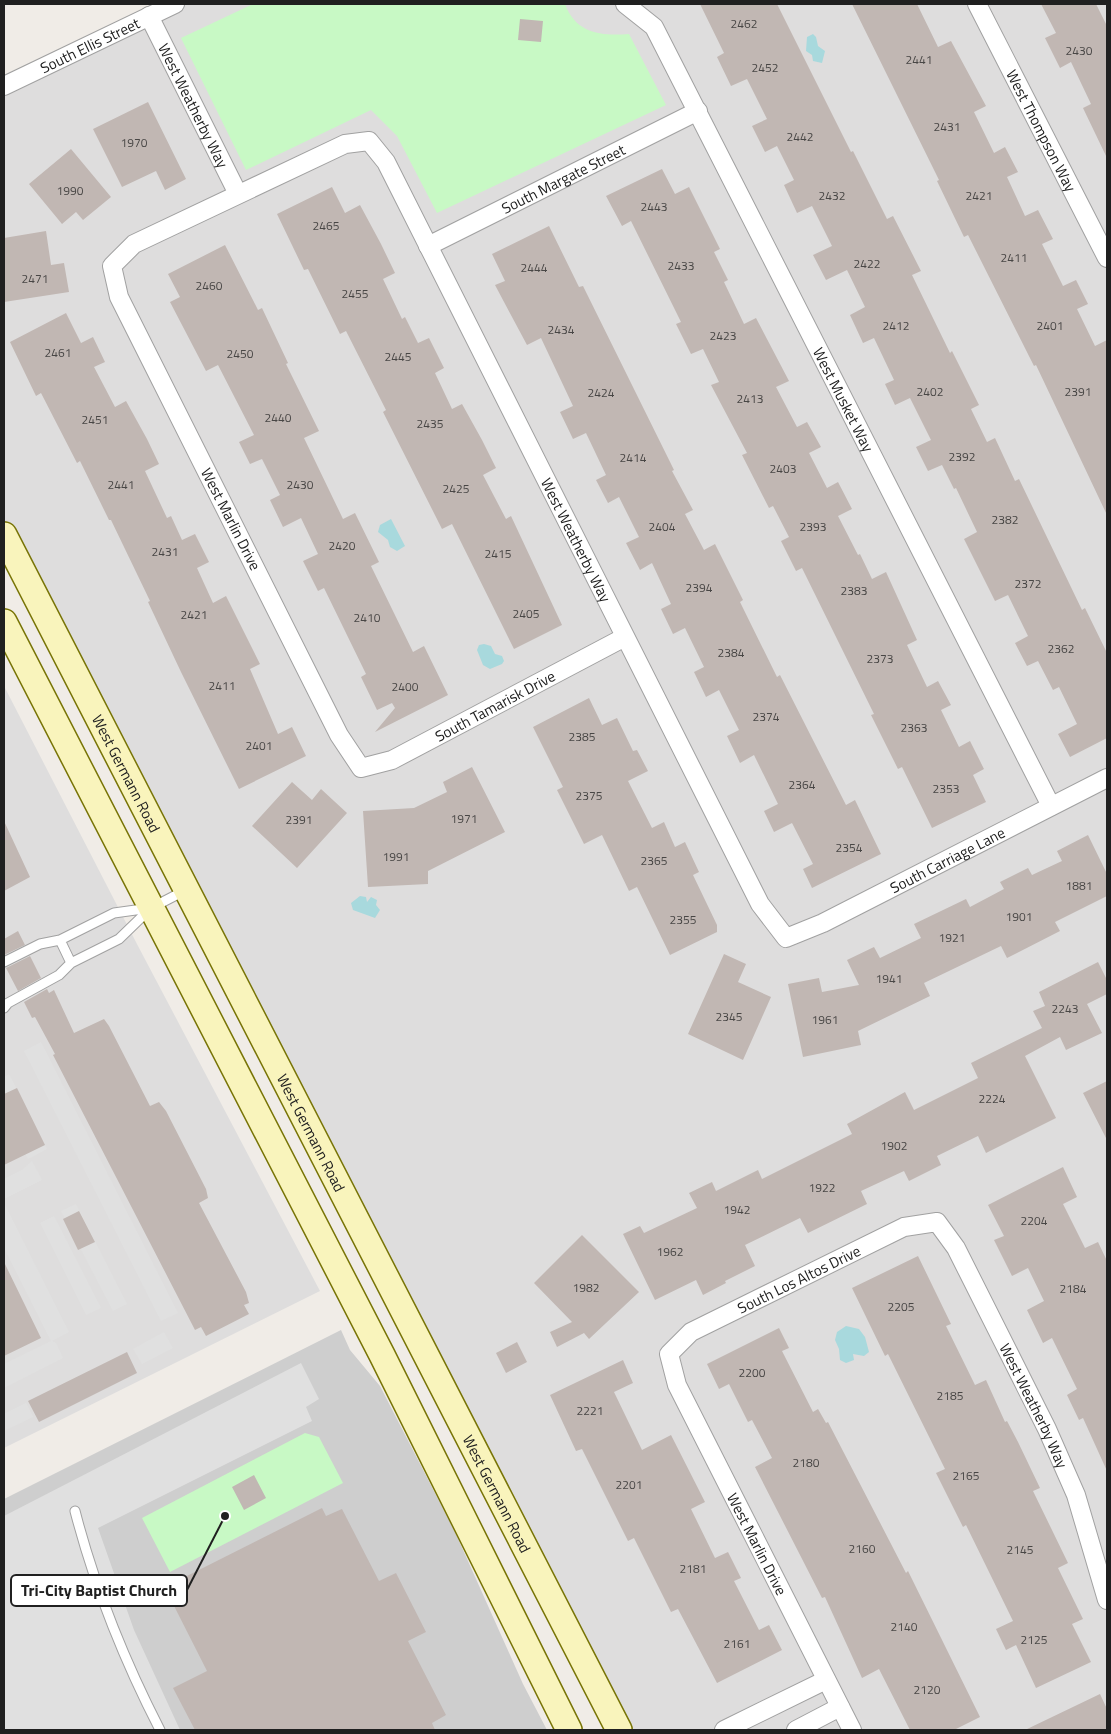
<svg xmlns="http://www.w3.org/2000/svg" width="1111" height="1734" font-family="'Titillium Web',sans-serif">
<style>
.residential{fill:#dedddd}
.religious{fill:#cecece}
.park{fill:#c8f9c5}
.parking{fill:#e0e0e0}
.water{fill:#a8d9dd}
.building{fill:#c1b7b3}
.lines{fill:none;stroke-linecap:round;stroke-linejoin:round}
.service-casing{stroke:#a1a1a1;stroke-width:11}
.minor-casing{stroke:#a1a1a1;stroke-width:20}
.secondary-casing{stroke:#787406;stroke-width:28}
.service{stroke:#fff;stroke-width:9}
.minor{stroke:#fff;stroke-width:18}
.secondary{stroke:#f9f4bc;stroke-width:25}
.labels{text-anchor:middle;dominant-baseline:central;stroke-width:4;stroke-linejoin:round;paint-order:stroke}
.number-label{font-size:12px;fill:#484645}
.street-label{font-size:15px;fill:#202020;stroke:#fff}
.leader{fill:none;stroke:#202020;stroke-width:2}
.callout-dot{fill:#202020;stroke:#fff;stroke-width:2}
.callout{fill:#fff;stroke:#202020;stroke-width:2}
.callout-label{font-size:16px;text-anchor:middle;font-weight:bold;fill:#202020}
</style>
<rect width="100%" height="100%" fill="#f0ece7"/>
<path class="residential" d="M175,4H1107V1730H619L4,535V86Z
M4,686L138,946L320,1291L4,1448Z"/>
<path class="religious" d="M341,1330L350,1350L380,1386L455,1532L523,1684L547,1730H4V1499Z"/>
<path class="park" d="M253,4H565C576,34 602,36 629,34L666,105L437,213L397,136L371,110L246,170L181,38Z
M305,1433L319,1437L343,1483L170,1572L142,1518Z"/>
<path class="parking" d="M41,1042L178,1313L161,1321L24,1051Z
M9,1074L47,1149L28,1159L4,1113V1077Z
M32,1161L42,1180L4,1199V1179L22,1170Z
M4,1203L69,1332L52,1341L56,1343L63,1358L4,1388V1364L51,1341L4,1248Z
M76,1204L127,1304L113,1311L61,1211Z
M54,1216L101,1308L86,1315L40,1223Z
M164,1332L173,1348L142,1364L133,1349Z
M301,1363L319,1399L306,1407L312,1421L98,1528L134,1630L180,1730H4V1516Z
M26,1403L33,1417L4,1431V1414Z"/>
<path class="water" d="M813,34L816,37L818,46L825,51L822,63L813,61L812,55L806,51L807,37Z
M391,519L405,546L397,551L390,547L388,540L378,532L380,525Z
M484,644L491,646L495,654L502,656L504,661L502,664L490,669L483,665L477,650L479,645Z
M360,896L366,897L367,902L371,897L377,900L376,905L380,910L375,918L353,910L351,903Z
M846,1326L859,1329L865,1337L869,1352L864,1356L853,1354L854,1360L846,1363L840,1360L839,1349L835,1340L837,1332Z"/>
<path class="building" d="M700,4H777L851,152L853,151L887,219L893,216L921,271L912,275L950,353L952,351L979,405L971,409L987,442L995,438L1015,481L1019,479L1082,610L1085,608L1107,653V738L1070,757L1058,734L1077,724L1059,687L1053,690L1038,661L1027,666L1015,643L1028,636L1008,595L995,601L964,539L977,532L956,488L954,489L942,465L928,471L916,447L931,440L910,398L895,405L885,384L894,380L874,338L863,343L850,315L865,307L847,270L826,280L813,255L832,246L812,206L797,213L784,185L794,180L777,146L765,152L752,126L767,119L747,79L731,86L717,57L724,53Z
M852,4H917L938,47L951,41L986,106L974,112L994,153L1005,147L1018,172L1007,177L1025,216L1038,210L1053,239L1042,244L1063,286L1076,280L1088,304L1077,309L1095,346L1107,340V515L1036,365L1034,366L968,235L964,237L937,181L939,180Z
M1041,4H1096L1107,26V158L1083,108L1091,104L1071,62L1060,68L1045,38L1056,33Z
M520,19L543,21L541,42L518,40Z
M148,102L186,179L165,190L156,171L122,187L93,129Z
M71,149L111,197L83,220L76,212L62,224L29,184Z
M662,169L675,194L689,187L720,249L714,252L728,280L724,282L744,324L756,318L789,381L776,387L797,427L807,422L821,447L809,453L827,488L838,482L852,509L838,516L858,555L860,554L872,579L886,572L917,640L907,645L927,687L938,681L951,705L941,710L959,747L970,741L984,769L973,775L986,802L932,828L902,767L898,769L871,715L874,714L802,568L796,571L781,541L789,537L773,506L769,508L742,455L747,453L711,385L719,382L703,349L691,354L676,324L681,322L631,221L622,226L606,196Z
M332,187L345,213L360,205L381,244L395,273L383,279L402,319L405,317L418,343L429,338L444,368L435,373L452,409L462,404L482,440L496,468L483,475L506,519L511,516L562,625L514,649L452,524L442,529L383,412L386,410L346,331L340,334L308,269L304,270L277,214Z
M549,226L579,287L583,286L674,470L672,471L693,510L685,514L704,550L715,544L743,600L740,602L777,677L780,675L846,805L855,800L881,854L812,888L803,869L813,864L792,823L774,832L764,811L778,804L754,755L740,763L727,736L739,730L719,690L706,697L694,672L704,667L685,628L673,634L661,609L671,604L652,563L640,570L626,543L639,537L619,497L608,503L596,480L606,475L586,433L573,439L560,412L573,406L541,338L527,345L495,285L505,281L492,254Z
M46,231L51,265L64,263L69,292L4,302V238Z
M225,245L258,310L262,308L288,363L286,364L319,431L304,438L343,519L355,513L379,562L371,566L413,652L424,646L448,695L375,732L395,708L392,703L377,710L361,677L366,674L324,588L318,591L303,561L318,554L301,518L283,527L270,500L280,495L262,459L250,464L239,442L254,435L218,365L206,371L170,302L180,297L168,274Z
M66,313L81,343L93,337L105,362L94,367L115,407L126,401L147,439L159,464L145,471L167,518L171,516L182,540L195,534L209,562L197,568L213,603L226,596L260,664L250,669L278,734L292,727L306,756L239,789L181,672L148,602L150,601L111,520H109L80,461L77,463L41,393L36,396L10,342Z
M589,698L602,725L617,718L633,751L637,750L648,771L628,781L652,828L664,822L675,847L685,842L699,872L693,875L717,925V932L670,955L637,887L629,891L602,835L584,844L557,790L563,787L533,727Z
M472,767L505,832L428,871V884L368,887L363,811L414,808L447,792L443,782Z
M292,782L312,800L321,789L347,813L297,868L252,826Z
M4,821L30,877L4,891Z
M1088,835L1107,874V896L1055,922L1060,931L1007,958L1001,946L924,983L930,996L858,1031L861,1045L803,1057L788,984L819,978L822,992L859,985L847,960L874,947L880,958L921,938L914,924L966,899L970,907L1004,889L1000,882L1028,868L1032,875L1062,861L1057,851Z
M18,931L25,945L4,955V939Z
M724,954L746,964L738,982L771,997L743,1060L688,1034Z
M30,956L41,978L18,991L6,968Z
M1098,962L1107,980V994L1087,1004L1102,1033L1066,1050L1060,1037L1025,1056L1056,1118L986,1153L978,1136L937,1156L941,1165L909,1181L904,1171L861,1191L867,1204L808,1233L800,1218L745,1245L755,1266L725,1281L726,1283L703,1295L696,1280L655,1300L623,1234L640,1226L644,1233L697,1208L689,1193L712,1182L716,1191L758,1170L762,1179L852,1134L847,1124L905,1092L914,1110L978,1078L971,1063L1042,1028L1033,1011L1045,1006L1039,992Z
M47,989L49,993L54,990L74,1033L104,1019L109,1026L150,1106L159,1102L166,1111L206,1189L208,1198L199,1203L246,1292L249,1303L244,1305L249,1314L206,1336L201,1327L195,1330L53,1055L55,1054L35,1017L32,1018L24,1002Z
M1107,1081V1140L1083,1093Z
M17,1088L45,1145L4,1165V1094Z
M1063,1167L1077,1197L1063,1204L1085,1248L1098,1242L1107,1261V1471L1083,1418L1079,1420L1067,1395L1077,1389L1052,1338L1043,1343L1027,1310L1044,1301L1028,1268L1012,1276L994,1240L1004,1236L988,1205Z
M79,1211L95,1242L78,1250L63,1219Z
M582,1235L639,1292L589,1339L584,1333L557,1347L550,1332L572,1322L534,1283Z
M918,1256L951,1324L946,1326L975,1385L986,1380L1005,1422L1007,1421L1018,1442L1040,1488L1033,1491L1068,1563L1058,1568L1083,1619L1072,1624L1091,1662L1036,1688L1016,1645L1006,1650L996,1629L1013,1621L966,1525L963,1527L936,1473L945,1469L888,1354L885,1356L852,1288Z
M4,1262L41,1338L4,1356Z
M779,1328L789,1348L782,1351L813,1412L818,1409L826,1423L828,1422L906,1573L908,1571L980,1717L954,1730H910L879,1669L862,1678L825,1597L822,1598L755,1467L772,1458L752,1420L748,1422L729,1384L719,1389L707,1364Z
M517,1342L527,1362L506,1373L496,1353Z
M127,1352L137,1373L39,1422L28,1401Z
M623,1360L633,1383L614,1392L642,1450L671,1435L705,1502L691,1509L715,1558L728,1552L741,1578L734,1581L759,1630L769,1625L782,1650L717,1683L678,1609L671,1612L634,1538L628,1541L582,1449L576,1451L550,1395Z
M254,1475L266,1498L244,1510L232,1487Z
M322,1508L326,1516L342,1509L379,1581L396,1573L426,1632L408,1641L446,1715L432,1723L435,1730H195L173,1688L207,1671L169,1596L185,1588L181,1579Z
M1100,1694L1107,1709V1730H1025Z"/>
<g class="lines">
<defs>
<path id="service" d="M60,940L71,963
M4,962L40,944L60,940L114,913L150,908
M4,1008L8,1003L59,975L71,963L119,939L151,908L186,890
M75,1511C95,1588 124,1660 160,1730"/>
<g id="minor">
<path id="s1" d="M625,4L654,27L1051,806"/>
<path id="s2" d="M977,4L1107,258"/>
<path id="s3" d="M149,16L238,194"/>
<path id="s4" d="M4,86L175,4"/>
<path id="s5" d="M428,246L698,111"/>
<path id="s6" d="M625,637L392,760L361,768L339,735L119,297L112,266L134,244L345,144L369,141L386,162L760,904L786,938L823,923L1107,778"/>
<path d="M724,1730L826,1680"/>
<path d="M796,1730L840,1707"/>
<path id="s7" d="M852,1730L677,1385L669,1354L691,1332L904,1227L937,1222L956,1248L1047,1429L1076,1495L1107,1600"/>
</g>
<g id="secondary">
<path id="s8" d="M4,535L619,1730"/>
<path d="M4,622L382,1355L569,1730"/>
</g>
</defs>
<use href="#service" class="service-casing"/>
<use href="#minor" class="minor-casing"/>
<use href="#secondary" class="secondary-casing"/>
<use href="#service" class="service"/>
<use href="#minor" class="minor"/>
<use href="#secondary" class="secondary"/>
</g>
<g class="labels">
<g class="number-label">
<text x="744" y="23">2462</text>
<text x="1079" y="50">2430</text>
<text x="919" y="59">2441</text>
<text x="765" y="67">2452</text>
<text x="947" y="126">2431</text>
<text x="800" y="136">2442</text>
<text x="134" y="142">1970</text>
<text x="70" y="190">1990</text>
<text x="832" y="195">2432</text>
<text x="979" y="195">2421</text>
<text x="654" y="206">2443</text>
<text x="326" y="225">2465</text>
<text x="1014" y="257">2411</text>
<text x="867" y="263">2422</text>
<text x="681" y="265">2433</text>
<text x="534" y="267">2444</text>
<text x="35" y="278">2471</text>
<text x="209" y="285">2460</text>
<text x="355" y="293">2455</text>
<text x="896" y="325">2412</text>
<text x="1050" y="325">2401</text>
<text x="561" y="329">2434</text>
<text x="723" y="335">2423</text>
<text x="58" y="352">2461</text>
<text x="240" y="353">2450</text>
<text x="398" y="356">2445</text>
<text x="930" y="391">2402</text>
<text x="1078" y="391">2391</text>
<text x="601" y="392">2424</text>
<text x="750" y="398">2413</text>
<text x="278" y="417">2440</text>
<text x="95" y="419">2451</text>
<text x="430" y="423">2435</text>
<text x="962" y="456">2392</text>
<text x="633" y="457">2414</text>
<text x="783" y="468">2403</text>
<text x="121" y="484">2441</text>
<text x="300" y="484">2430</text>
<text x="456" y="488">2425</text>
<text x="1005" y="519">2382</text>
<text x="662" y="526">2404</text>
<text x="813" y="526">2393</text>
<text x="342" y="545">2420</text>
<text x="165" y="551">2431</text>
<text x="498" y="553">2415</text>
<text x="1028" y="583">2372</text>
<text x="699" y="587">2394</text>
<text x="854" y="590">2383</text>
<text x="526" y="613">2405</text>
<text x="194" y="614">2421</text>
<text x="367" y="617">2410</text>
<text x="1061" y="648">2362</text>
<text x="731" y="652">2384</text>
<text x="880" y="658">2373</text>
<text x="222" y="685">2411</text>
<text x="405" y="686">2400</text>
<text x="766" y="716">2374</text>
<text x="914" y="727">2363</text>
<text x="582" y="736">2385</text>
<text x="259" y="745">2401</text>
<text x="802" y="784">2364</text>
<text x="946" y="788">2353</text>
<text x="589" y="795">2375</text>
<text x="464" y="818">1971</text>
<text x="299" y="819">2391</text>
<text x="849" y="847">2354</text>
<text x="396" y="856">1991</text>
<text x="654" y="860">2365</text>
<text x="1079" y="885">1881</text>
<text x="1019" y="916">1901</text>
<text x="683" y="919">2355</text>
<text x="952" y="937">1921</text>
<text x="889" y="978">1941</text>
<text x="1065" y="1008">2243</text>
<text x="729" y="1016">2345</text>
<text x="825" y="1019">1961</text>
<text x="992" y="1098">2224</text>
<text x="894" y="1145">1902</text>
<text x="822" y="1187">1922</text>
<text x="737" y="1209">1942</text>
<text x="1034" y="1220">2204</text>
<text x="670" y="1251">1962</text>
<text x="586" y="1287">1982</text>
<text x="1073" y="1288">2184</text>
<text x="901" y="1306">2205</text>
<text x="752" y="1372">2200</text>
<text x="950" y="1395">2185</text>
<text x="590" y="1410">2221</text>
<text x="806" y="1462">2180</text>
<text x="966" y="1475">2165</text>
<text x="629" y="1484">2201</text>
<text x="862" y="1548">2160</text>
<text x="1020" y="1549">2145</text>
<text x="693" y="1568">2181</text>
<text x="904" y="1626">2140</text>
<text x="1034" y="1639">2125</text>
<text x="737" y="1643">2161</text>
<text x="927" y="1689">2120</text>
</g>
<g class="street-label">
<text stroke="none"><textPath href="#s4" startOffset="95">South Ellis Street</textPath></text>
<text stroke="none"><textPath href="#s3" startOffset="100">West Weatherby Way</textPath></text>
<text stroke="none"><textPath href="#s2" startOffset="142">West Thompson Way</textPath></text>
<text stroke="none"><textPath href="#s5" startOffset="151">South Margate Street</textPath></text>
<text stroke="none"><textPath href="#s1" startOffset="455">West Musket Way</textPath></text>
<text transform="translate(231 519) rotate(63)">West Marlin Drive</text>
<text stroke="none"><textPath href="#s6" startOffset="1596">West Weatherby Way</textPath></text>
<text transform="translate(495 706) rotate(-28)">South Tamarisk Drive</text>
<text stroke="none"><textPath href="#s8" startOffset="268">West Germann Road</textPath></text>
<text stroke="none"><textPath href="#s6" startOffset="2226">South Carriage Lane</textPath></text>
<text stroke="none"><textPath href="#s8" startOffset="672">West Germann Road</textPath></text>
<text stroke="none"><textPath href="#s7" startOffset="570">South Los Altos Drive</textPath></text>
<text stroke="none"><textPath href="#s7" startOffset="929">West Weatherby Way</textPath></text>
<text stroke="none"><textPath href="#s8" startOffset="1078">West Germann Road</textPath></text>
<text transform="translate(757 1544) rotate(63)">West Marlin Drive</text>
</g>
</g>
<path class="leader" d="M225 1516L187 1590"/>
<circle class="callout-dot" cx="225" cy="1516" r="5"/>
<rect class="callout" x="11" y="1575" width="176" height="31" rx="5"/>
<g class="callout-label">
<text x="99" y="1596">Tri-City Baptist Church</text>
</g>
<rect width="1111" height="1734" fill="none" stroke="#202020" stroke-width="10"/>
</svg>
